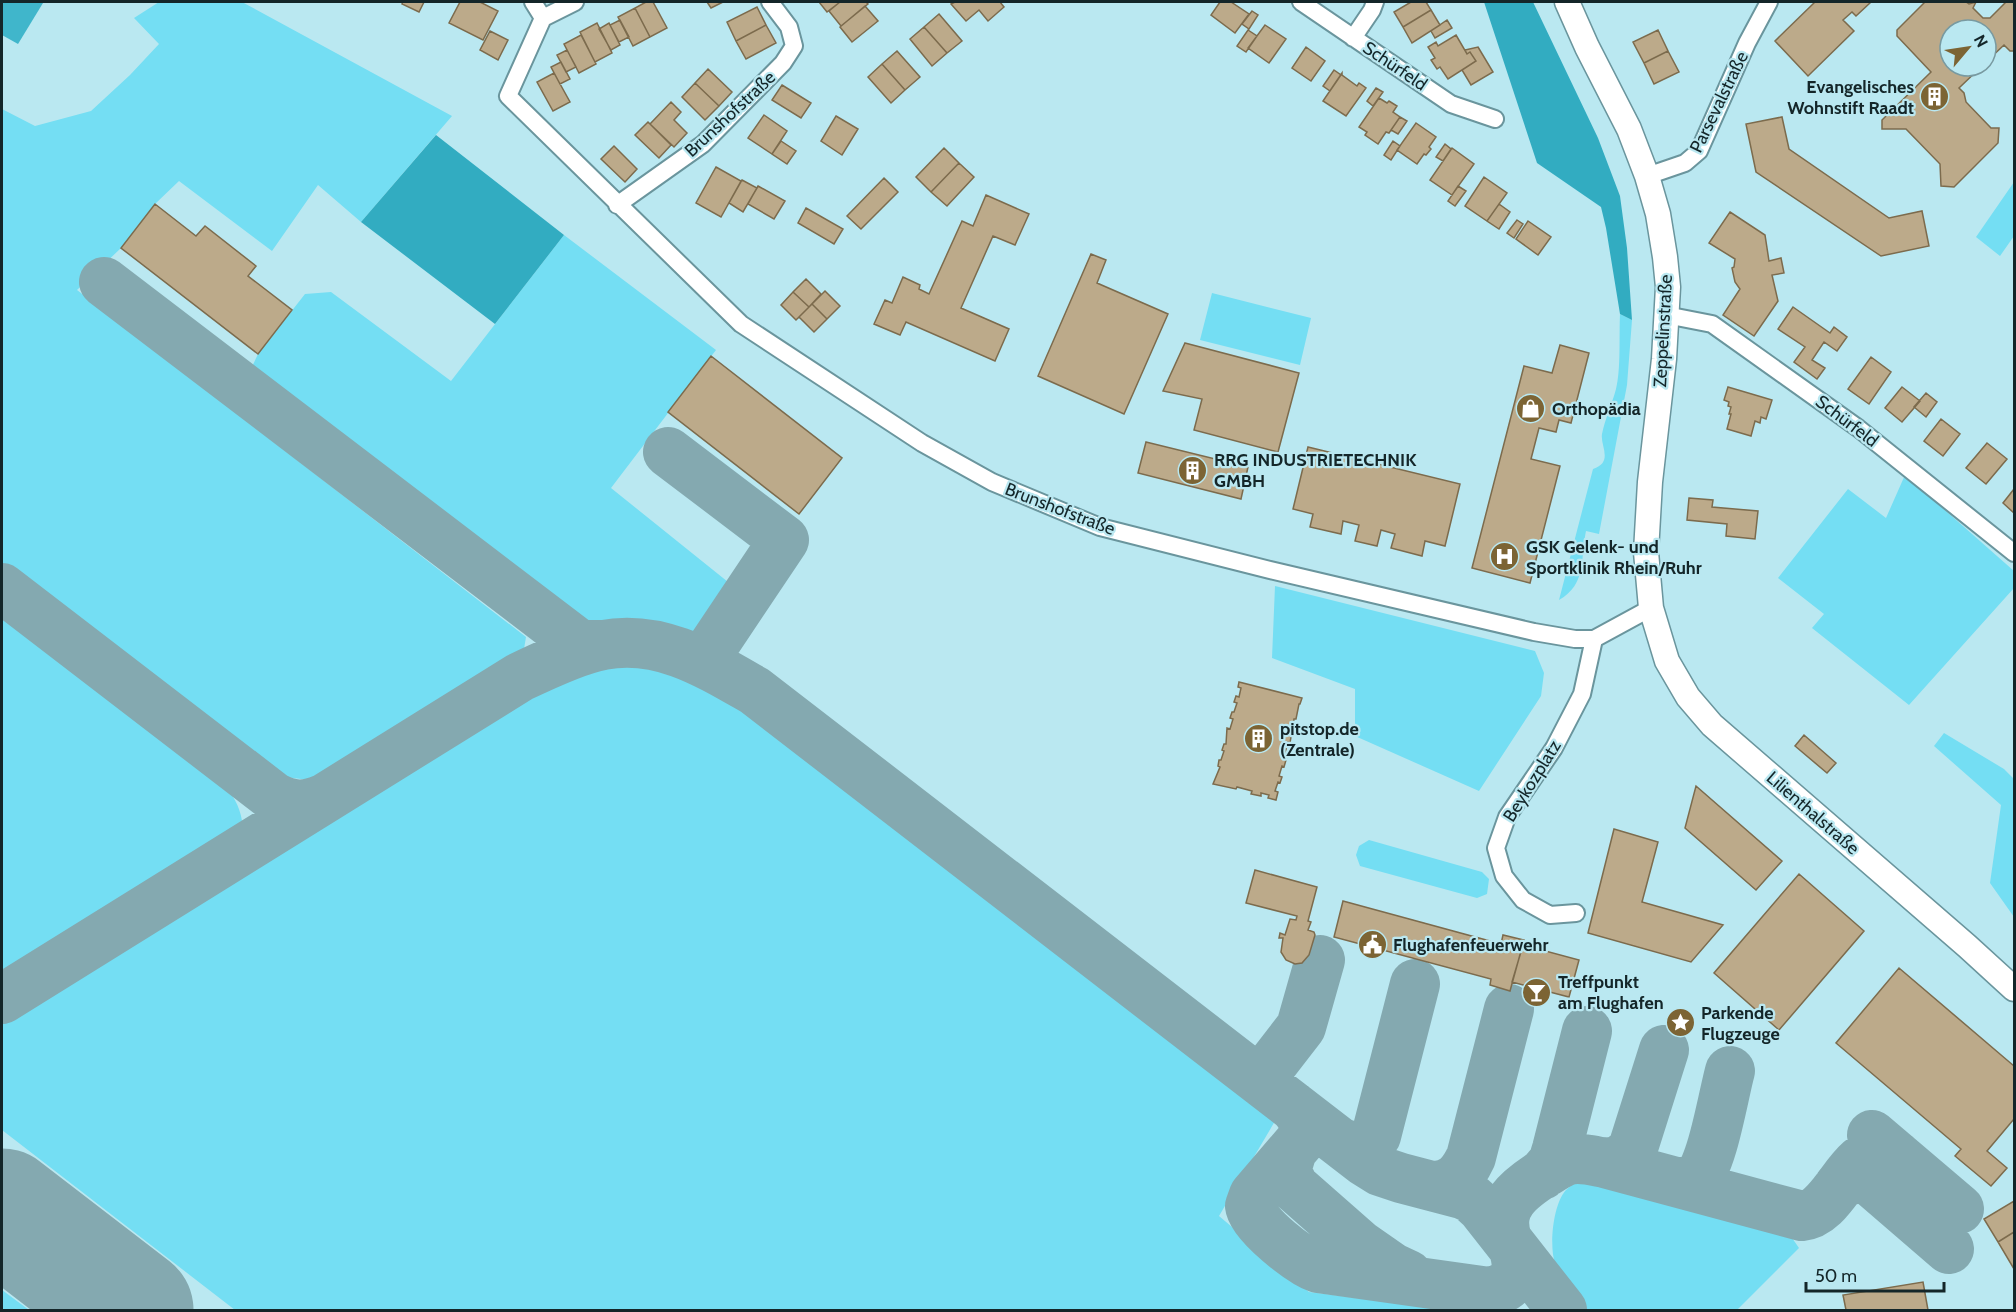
<svg xmlns="http://www.w3.org/2000/svg" width="2016" height="1312" font-family="Cabin,sans-serif">
<style>
.green{fill:#74def3}
.forest{fill:#32acc1}
.water{fill:#40b6cb}
.lines{fill:none;stroke-linecap:round;stroke-linejoin:round}
.taxiway{stroke:#84a9b0;stroke-width:50}
.runway{stroke:#84a9b0;stroke-width:123}
.building{fill:#bcaa8a;stroke:#7c6b4d;stroke-width:1.5}
.minor-casing{stroke:#6a959d;stroke-width:20}
.secondary-casing{stroke:#6a959d;stroke-width:27}
.minor{stroke:#fff;stroke-width:16}
.secondary{stroke:#fff;stroke-width:24}
.labels{text-anchor:middle;dominant-baseline:central;stroke-width:4.5;stroke-linejoin:round;paint-order:stroke}
.street-label{font-size:18px;fill:#142629;stroke:#bae8f1}
.poi-label{font-size:18px;font-weight:bold;fill:#142629;stroke:#bae8f1;text-anchor:start}
</style>
<rect width="100%" height="100%" fill="#bae8f1"/>
<path class="green" d="M159,2H242L452,116L361,222L318,185L272,251L179,181L155,204L121,248L77,290L526,637L523,655L317,781L277,776L2,564V109L35,126L91,111L130,75L159,44L134,18Z
M2014,182V236L2000,256L1976,237Z
M564,235L716,350L611,488L728,582L694,631L677,635L578,621L251,369L258,354L305,294L331,292L451,381Z
M1212,293L1311,318L1300,365L1200,340Z
M1620,314L1632,320L1627,385L1599,534L1586,531C1580,559 1587,584 1559,600L1593,469C1614,462 1600,446 1602,434C1605,419 1612,404 1616,389C1621,370 1619,335 1620,314Z
M1905,475L2014,571V588L1909,705L1812,628L1824,614L1778,578L1848,489L1886,518Z
M1275,586L1535,651L1544,673L1541,696L1479,791L1355,736V689L1272,658Z
M2,614L225,786C236,799 241,810 243,827L2,978Z
M628,662L683,673L743,704L1278,1116L1219,1216L1309,1292L1452,1310H235L2,1130V1018L519,703L591,672Z
M1944,733L2004,769L2014,779V917L1990,883L2001,805L1934,746Z
M1369,840L1482,872L1489,879L1487,894L1477,898L1360,866L1356,855L1359,846Z
M1591,1178L1781,1230L1790,1235L1799,1248L1737,1310H1586C1574,1296 1561,1281 1555,1263C1549,1246 1553,1204 1566,1190C1573,1183 1582,1181 1591,1178Z
M2,1290L29,1310H2Z"/>
<path class="forest" d="M1484,2H1533L1598,138L1620,196L1627,248L1632,320L1620,314L1606,228L1601,207L1537,163Z
M436,135L564,235L495,324L361,222Z"/>
<path class="water" d="M2,2H40L43,3L18,44L2,35Z"/>
<g class="lines">
<path class="taxiway" d="M104,282L576,642L587,645H601
M668,452L784,540L703,661
M2,588L274,797C292,806 304,807 323,799
M2,999L520,677C543,666 579,649 603,645C660,634 708,664 755,691L1364,1161L1380,1171L1401,1178L1462,1194L1471,1198L1482,1208L1562,1310
M1260,1080L1301,1027L1320,960
M1293,1106C1303,1117 1306,1125 1302,1139L1254,1195L1250,1206C1252,1224 1301,1262 1318,1268L1489,1292C1514,1288 1522,1270 1513,1248
M1872,1135L1959,1209
M1342,1143C1355,1149 1366,1148 1376,1136L1415,984
M1291,1154L1286,1171L1294,1187L1360,1245L1393,1268L1408,1275
M1605,1163L1618,1161L1632,1151L1664,1050
M1542,1175L1553,1162L1557,1149L1587,1031
M1679,1182C1686,1182 1692,1182 1697,1178C1712,1166 1724,1092 1730,1071
M1435,1186C1454,1185 1463,1174 1471,1157L1509,1009
M1839,1186C1849,1179 1857,1177 1869,1180L1949,1249
M1507,1239C1496,1206 1519,1189 1544,1173C1552,1169 1560,1162 1569,1160C1581,1157 1594,1161 1605,1163L1802,1216C1836,1213 1848,1149 1884,1152C1888,1152 1893,1155 1897,1156"/>
<path class="runway" d="M2,1210L132,1310"/>
</g>
<path class="building" d="M403,2H424L419,12L402,4Z
M460,2H480L498,11L483,40L449,23Z
M646,2H653L667,28L650,37L635,8Z
M707,2H723L711,8Z
M819,2H840L827,12Z
M840,2H866L868,4L841,26L829,11Z
M955,2H1000L1004,7L988,21L979,10L966,21L951,4Z
M1220,2H1231L1249,14L1235,33L1211,15Z
M1411,2H1426L1431,10L1403,27L1394,12Z
M1815,2H1871L1856,16L1852,12L1843,20L1854,31L1808,76L1775,41Z
M1925,2H1966L1969,4L1976,2L1973,8L1983,18H1990L2006,2H2014V51H2010L2004,45L1986,62V30H1950V66H1982L1959,88L1964,93L1966,102L1991,128H1999L1998,143L1954,187L1941,186L1940,164L1906,129H1882V120L1931,72L1897,36V30Z
M865,6L878,21L852,42L840,27Z
M757,7L766,25L736,41L727,22Z
M635,8L650,37L633,46L618,17Z
M1431,10L1440,25L1412,43L1403,27Z
M1252,11L1258,15L1249,29L1242,24Z
M939,14L962,41L947,53L924,27Z
M620,20L629,37L619,42L610,25Z
M1447,20L1452,28L1435,38L1431,31Z
M597,23L612,53L595,62L580,32Z
M609,23L620,45L611,50L599,29Z
M766,25L776,43L746,59L736,41Z
M1265,25L1286,39L1269,63L1248,48Z
M924,27L947,53L932,66L910,39Z
M1248,30L1257,36L1246,52L1237,46Z
M1658,30L1668,51L1644,63L1633,42Z
M490,31L508,40L498,60L480,50Z
M581,35L596,64L579,73L564,44Z
M1456,35L1467,54L1470,52L1476,61L1448,79L1440,67L1437,69L1431,60L1435,58L1428,47L1436,42L1438,46Z
M1306,47L1325,61L1311,81L1292,68Z
M1478,47L1493,72L1471,85L1462,70L1476,61L1470,52L1467,54L1465,50Z
M567,50L576,67L566,72L557,55Z
M897,51L920,77L905,90L882,64Z
M1668,51L1679,72L1654,84L1644,63Z
M561,62L570,79L560,84L551,67Z
M882,64L905,90L891,103L868,77Z
M708,69L732,92L719,106L695,83Z
M1334,70L1341,75L1330,91L1323,86Z
M554,73L570,102L553,111L537,82Z
M1342,73V75L1357,86L1359,83L1366,88L1346,116L1323,101Z
M695,83L719,106L705,120L682,97Z
M782,85L811,103L801,118L772,100Z
M1376,88L1383,92L1373,106L1367,101Z
M1379,98L1387,103L1389,101L1397,106L1393,112L1400,117L1389,133L1386,132L1378,144L1365,135L1367,132L1359,127Z
M671,102L681,112L674,120L687,133L674,147L650,124Z
M764,115L787,131L772,154L748,138Z
M836,116L858,129L842,155L821,141Z
M1400,117L1407,121L1398,134L1391,130Z
M1782,117L1789,149L1889,218L1922,211L1929,246L1881,256L1756,172L1746,124Z
M648,122L671,145L659,158L635,135Z
M1416,123L1436,137L1429,147L1431,149L1426,155L1424,154L1417,164L1397,150Z
M781,141L796,151L787,164L772,154Z
M1393,141L1400,146L1391,160L1384,155Z
M1445,144L1451,149L1443,161L1436,157Z
M614,146L637,169L625,182L601,159Z
M944,148L959,163L931,192L916,177Z
M1452,148L1474,164L1452,195L1430,180Z
M959,163L974,177L947,206L931,192Z
M716,167L741,181L721,217L696,203Z
M1484,177L1507,193L1487,221L1465,206Z
M884,178L898,192L861,229L847,216Z
M742,180L757,188L743,212L729,203Z
M758,186L785,201L774,219L748,204Z
M1458,186L1466,191L1455,206L1448,201Z
M986,195L1029,214L1015,245L993,236L961,308L1009,329L995,361L906,322L900,335L874,324L885,300L892,303L903,277L920,285L919,289L929,294L962,221L973,226Z
M155,204L196,236L205,226L256,266L248,276L292,310L258,354L121,248Z
M1499,204L1510,212L1499,229L1487,221Z
M806,208L843,229L834,244L798,223Z
M1730,212L1765,235L1769,261L1781,258L1784,273L1772,275L1778,301L1754,336L1723,315L1740,289L1735,282L1732,268L1734,267L1735,259L1709,243Z
M1517,220L1523,224L1514,238L1507,233Z
M1528,221L1551,237L1538,255L1516,239Z
M1091,254L1106,260L1097,283L1168,314L1124,414L1038,376Z
M806,279L821,294L809,307L793,292Z
M825,291L840,306L827,319L812,304Z
M793,292L809,307L796,320L781,305Z
M812,304L827,319L814,332L799,317Z
M1793,307L1830,333L1834,327L1847,337L1837,351L1824,342L1812,360L1825,368L1817,379L1794,362L1805,347L1778,329Z
M1185,343L1299,373L1278,452L1194,430L1202,399L1163,391Z
M1560,345L1589,353L1571,423L1559,420L1556,432L1539,428L1531,459L1560,466L1530,583L1472,568L1524,366L1552,373Z
M711,356L842,458L799,514L668,412Z
M1871,357L1891,372L1869,404L1848,389Z
M1728,387L1772,400L1766,419L1761,417L1760,423L1755,421L1751,436L1727,429L1731,414H1729L1731,407L1728,406L1729,402L1724,400Z
M1902,387L1920,401L1902,422L1885,408Z
M1926,393L1937,402L1926,417L1914,407Z
M1941,419L1960,434L1943,456L1924,441Z
M1146,442L1248,467L1241,499L1138,473Z
M1987,443L2007,459L1986,484L1966,468Z
M1308,447L1460,484L1445,546L1425,541L1422,556L1391,548L1395,534L1381,530L1377,546L1355,541L1359,525L1343,521L1341,534L1310,527L1313,514L1293,509Z
M2014,489V513L2003,503Z
M1689,498L1713,500L1712,507L1758,511L1755,539L1726,536L1727,524L1687,520Z
M1239,682L1302,698L1300,704H1299L1296,719H1294L1290,743L1288,742L1285,753H1288L1284,767L1282,766L1279,776L1282,777L1280,783L1278,782L1275,791L1278,792L1276,800L1268,798L1269,795L1261,793V796L1251,794L1252,791L1237,787L1236,789L1213,784L1220,767L1218,766L1219,760H1221L1224,751L1222,750L1224,744H1226L1227,728L1230,729L1233,719L1230,718L1232,712H1234L1237,703L1234,702L1236,696L1239,697L1241,688L1238,687Z
M1804,735L1836,763L1827,773L1795,746Z
M1696,786L1782,861L1756,890L1685,828Z
M1614,829L1658,842L1642,902L1723,925L1691,962L1588,933Z
M1255,870L1317,887L1308,921L1311,922L1308,930L1314,932L1315,935L1309,955L1302,963L1295,964L1286,960L1281,952L1283,938H1279L1280,933L1285,935L1290,919L1296,920L1297,916L1246,903Z
M1799,874L1864,931L1779,1030L1714,973Z
M1343,901L1501,944L1503,935L1524,940L1510,991L1490,985L1491,979L1334,937Z
M1523,945L1579,960L1569,997L1512,982Z
M1899,968L2014,1066V1119L1987,1151L2007,1168L1991,1186L1955,1156L1961,1149L1836,1043Z
M2014,1201V1232L1998,1242L1984,1219Z
M2014,1232V1269L1998,1242Z
M1923,1282L1928,1310H1846L1843,1295Z"/>
<g class="lines">
<defs>
<path id="minor" d="M533,2L543,18
M575,2L543,18L508,96L741,324L922,443L992,482L1100,527L1270,570L1534,632L1575,639H1594L1651,608
M1301,2L1451,104L1495,119
M1353,38L1372,10L1375,2
M1647,176L1685,163L1699,151L1747,43L1769,2
M617,205L703,144L783,63L794,46L789,27L770,2
M1666,315L1712,324L1858,428L2014,553
M1576,913L1550,915L1523,900L1504,876L1496,848L1507,817L1554,748L1582,694L1594,639"/>
<path id="secondary" d="M1567,2L1587,47L1629,129L1647,176L1658,214L1665,257L1668,287L1664,359L1650,482L1646,552L1651,608L1667,661L1688,697L1712,725L1967,946L2014,989"/>
</defs>
<use href="#minor" class="minor-casing"/>
<use href="#secondary" class="secondary-casing"/>
<use href="#minor" class="minor"/>
<use href="#secondary" class="secondary"/>
</g>
<defs>
<symbol id="building-disc" viewBox="-11 -11 22 22"><circle r="9.5" fill="#7c6434" stroke="#bae8f1"/><path d="M-4-6H4V6H1V3H-1V6H-4ZM-2.5-4.3h1.7v1.8h-1.7ZM.8-4.3h1.7v1.8H.8ZM-2.5-1h1.7V.8h-1.7ZM.8-1h1.7V.8H.8Z" fill="#fff"/></symbol>
<symbol id="shop-disc" viewBox="-11 -11 22 22"><circle r="9.5" fill="#7c6434" stroke="#bae8f1"/><path d="M-5-2.5h2.3a2.7 3.5 0 0 1 5.4 0H5L5.5 6h-11ZM-1.5-2.5h3a1.5 2.3 0 0 0-3 0Z" fill="#fff"/></symbol>
<symbol id="hospital-disc" viewBox="-11 -11 22 22"><circle r="9.5" fill="#7c6434" stroke="#bae8f1"/><path d="M-5-5h3v3.5h4V-5h3V5h-3V1.5h-4V5h-3Z" fill="#fff"/></symbol>
<symbol id="civic-disc" viewBox="-11 -11 22 22"><circle r="9.5" fill="#7c6434" stroke="#bae8f1"/><path d="M-.6-6.5H3V-4.5H.6V-3L4-1V1h2V6H-6V1h2V-1L-.6-3ZM-1.2 2.5V6h2.4V2.5Z" fill="#fff"/></symbol>
<symbol id="bar-disc" viewBox="-11 -11 22 22"><circle r="9.5" fill="#7c6434" stroke="#bae8f1"/><path d="M-6-5H6L.8 .8V4.5H3.5V6h-7V4.5H-.8V.8Z" fill="#fff"/></symbol>
<symbol id="sight-disc" viewBox="-11 -11 22 22"><circle r="9.5" fill="#7c6434" stroke="#bae8f1"/><path d="M0-6L1.8-2.2L6-1.7L2.9 1.2L3.7 5.4L0 3.3L-3.7 5.4L-2.9 1.2L-6-1.7L-1.8-2.2Z" fill="#fff"/></symbol>
</defs>
<g fill-rule="evenodd">
<use href="#building-disc" x="1918" y="80" width="33" height="33"/>
<use href="#shop-disc" x="1514" y="392" width="33" height="33"/>
<use href="#building-disc" x="1176" y="454" width="33" height="33"/>
<use href="#hospital-disc" x="1488" y="540" width="33" height="33"/>
<use href="#building-disc" x="1242" y="722" width="33" height="33"/>
<use href="#civic-disc" x="1356" y="928" width="33" height="33"/>
<use href="#bar-disc" x="1520" y="976" width="33" height="33"/>
<use href="#sight-disc" x="1664" y="1006" width="33" height="33"/>
</g>
<g class="labels">
<g class="street-label">
<text transform="translate(1395 66) rotate(34)">Schürfeld</text>
<text transform="translate(1719 102) rotate(-64)">Parsevalstraße</text>
<text transform="translate(730 114) rotate(-43)">Brunshofstraße</text>
<text transform="translate(1663 331) rotate(-87)">Zeppelinstraße</text>
<text transform="translate(1847 421) rotate(37)">Schürfeld</text>
<text transform="translate(1060 509) rotate(21)">Brunshofstraße</text>
<text transform="translate(1532 781) rotate(-58)">Beykozplatz</text>
<text transform="translate(1813 813) rotate(41)">Lilienthalstraße</text>
</g>
<g class="poi-label">
<text x="1914" y="87" text-anchor="end">Evangelisches<tspan x="1914" dy="21">Wohnstift Raadt</tspan></text>
<text x="1552" y="409">Orthopädia</text>
<text x="1214" y="460">RRG INDUSTRIETECHNIK<tspan x="1214" dy="21">GMBH</tspan></text>
<text x="1526" y="547">GSK Gelenk- und<tspan x="1526" dy="21">Sportklinik Rhein/Ruhr</tspan></text>
<text x="1280" y="729">pitstop.de<tspan x="1280" dy="21">(Zentrale)</tspan></text>
<text x="1393" y="945">Flughafenfeuerwehr</text>
<text x="1558" y="982">Treffpunkt<tspan x="1558" dy="21">am Flughafen</tspan></text>
<text x="1701" y="1013">Parkende<tspan x="1701" dy="21">Flugzeuge</tspan></text>
</g>
</g>
<rect width="2016" height="1312" fill="none" stroke="#142629" stroke-width="6"/>
<g transform="translate(1968 48) rotate(61)"><circle r="28" fill="#bae8f1" stroke="#789aa1" stroke-width="1.5"/>
<path d="M0-4.5L10 22L0 15L-10 22Z" fill="#7c6434"/>
<text y="-9" font-size="16" font-weight="bold" text-anchor="middle" fill="#142629">N</text>
</g>
<path d="M1806 1282v9h138v-9" fill="none" stroke="#142629" stroke-width="3"/>
<text x="1815" y="1282" font-size="18" fill="#142629" stroke="#bae8f1" stroke-width="4.5" paint-order="stroke">50 m</text>
</svg>
